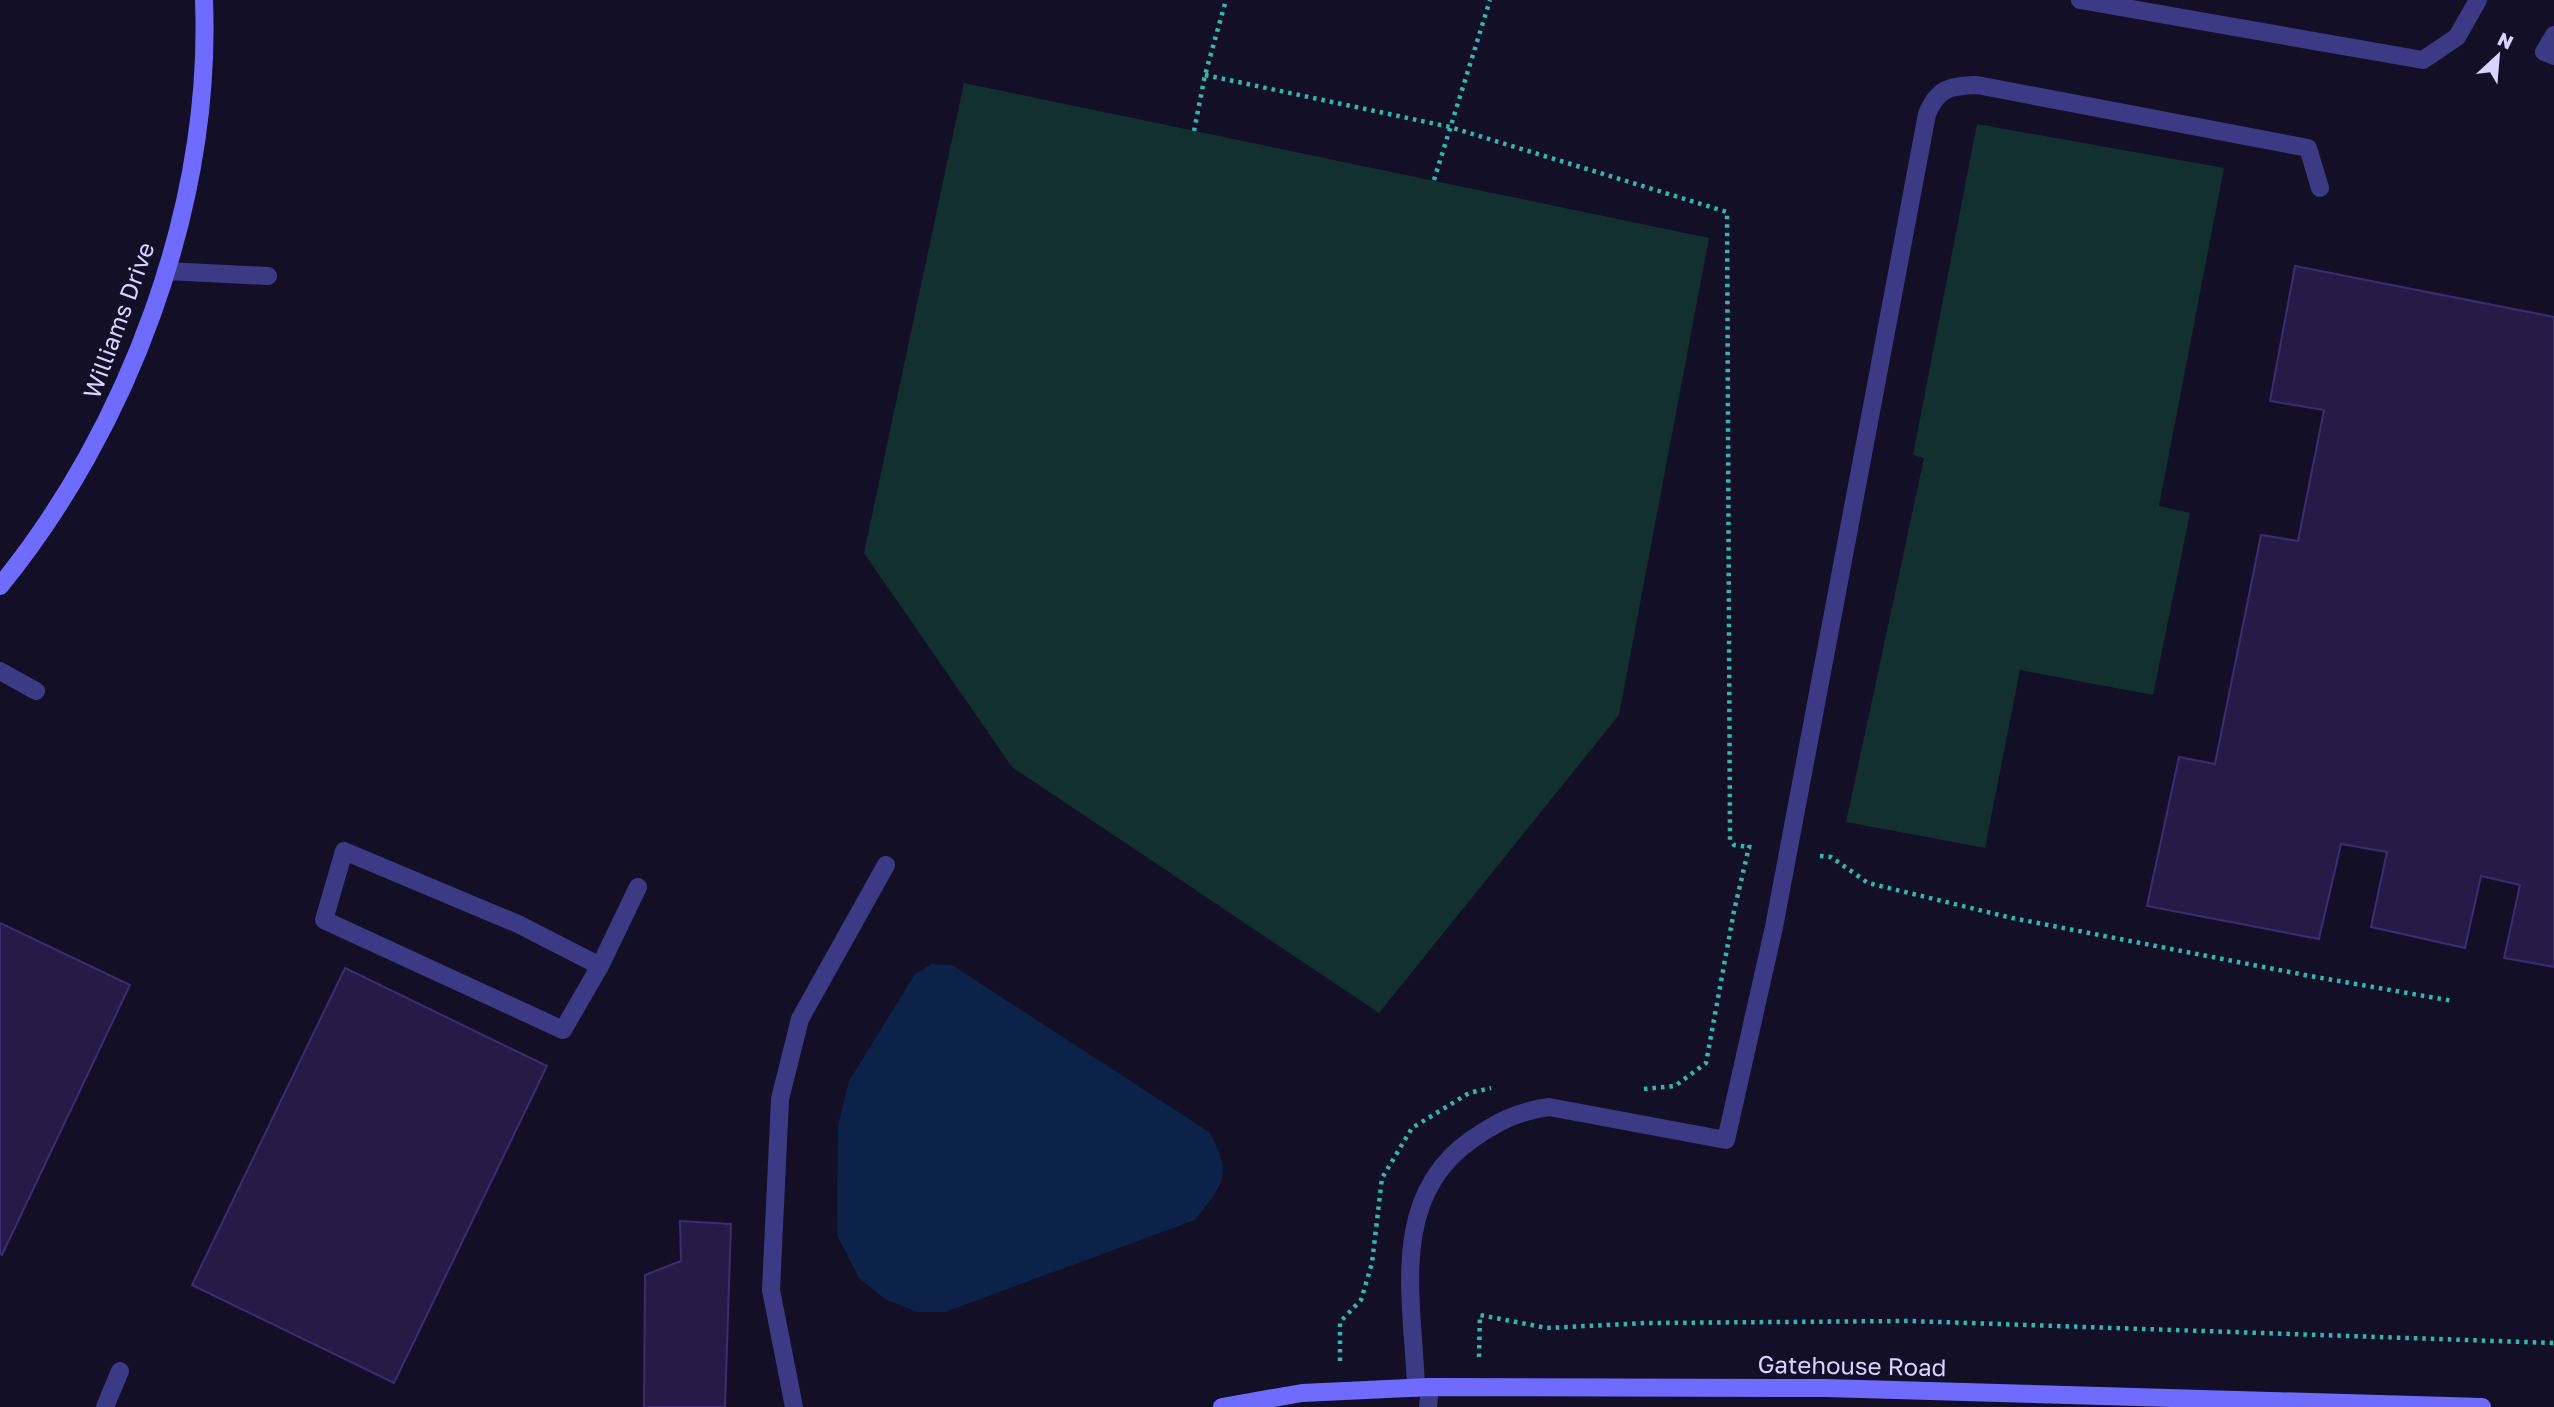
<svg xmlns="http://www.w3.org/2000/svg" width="2554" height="1407" font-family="'Golos Text',sans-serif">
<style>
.green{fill:#12302f}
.water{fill:#0c2248}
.building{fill:#241b47;stroke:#3b2d73;stroke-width:2}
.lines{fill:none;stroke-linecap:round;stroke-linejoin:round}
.path{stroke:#2fb8b0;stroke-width:4.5;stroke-dasharray:3.5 5;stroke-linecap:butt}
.lane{stroke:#3d3a85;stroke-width:18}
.street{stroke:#3d3a85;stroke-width:18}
.secondary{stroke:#6f6bff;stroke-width:18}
.labels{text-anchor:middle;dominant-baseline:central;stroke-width:5;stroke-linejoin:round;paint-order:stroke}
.street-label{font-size:24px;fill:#d9d4ff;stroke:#130f26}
</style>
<rect width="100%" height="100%" fill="#130f26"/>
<path class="green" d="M964,83L1709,238L1619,715L1379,1013L1012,767L864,553Z
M1977,124L2224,168L2159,506L2190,513L2153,695L2020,670L1985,848L1846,822L1924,458L1913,455Z"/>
<path class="water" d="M932,964L952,965L1209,1132C1234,1176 1223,1184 1195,1220L945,1312H917L885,1299L859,1278L837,1235L838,1126L849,1081L915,974Z"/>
<path class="building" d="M2295,266L2554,317V967L2504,958L2520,885L2481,876L2465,948L2371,927L2387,852L2341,844L2319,939L2147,906L2179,757L2215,764L2261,535L2298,541L2324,410L2270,401Z
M0,923L130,985L2,1255L0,1254Z
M345,968L547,1066L394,1383L192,1285Z
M680,1221L731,1224L725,1407H644L645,1275L681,1261Z"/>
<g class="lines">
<path class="path" d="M1205,75L1450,127L1727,212L1730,840L1734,845L1749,847
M1194,131L1205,75L1226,0
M1434,180L1490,0
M1820,856L1831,857L1868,883L2012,918L2310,976L2453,1001
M1644,1089L1675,1086L1706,1063L1734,911L1749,847L1756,848
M1479,1357L1480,1315L1547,1328L1646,1323L1910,1321L2554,1343
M1340,1361V1322L1361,1300L1372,1263L1382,1178L1412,1128L1469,1093L1491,1088"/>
<path class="lane" d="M2554,35L2544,52L2554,56
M166,271L268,276
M0,671L36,691
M344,851L518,924L600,966L563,1030L324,920Z
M600,966L638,887
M1416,1388C1413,1301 1388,1198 1471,1140C1497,1122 1518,1111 1549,1107L1726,1140L1774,927L1927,114C1938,88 1949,86 1977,85L2308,148L2320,188
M105,1407L120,1371
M794,1407L771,1290L780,1099L800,1019L886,865
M1428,1407L1430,1387"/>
<path class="street" d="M2080,0L2423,60L2457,37L2478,0"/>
<path class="secondary" d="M0,586C129,428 212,205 204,0
M1222,1407L1302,1393L1430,1387L1826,1388L2482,1407"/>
</g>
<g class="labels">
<g class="street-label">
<text transform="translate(118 320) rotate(-70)">Williams Drive</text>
<text transform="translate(1852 1365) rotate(1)">Gatehouse Road</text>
</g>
</g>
<g transform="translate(2498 56) rotate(26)" stroke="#130f26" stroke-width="5" paint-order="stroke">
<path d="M0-5L12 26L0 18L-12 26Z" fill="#d9d4ff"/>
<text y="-10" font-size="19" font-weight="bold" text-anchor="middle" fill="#d9d4ff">N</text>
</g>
</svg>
